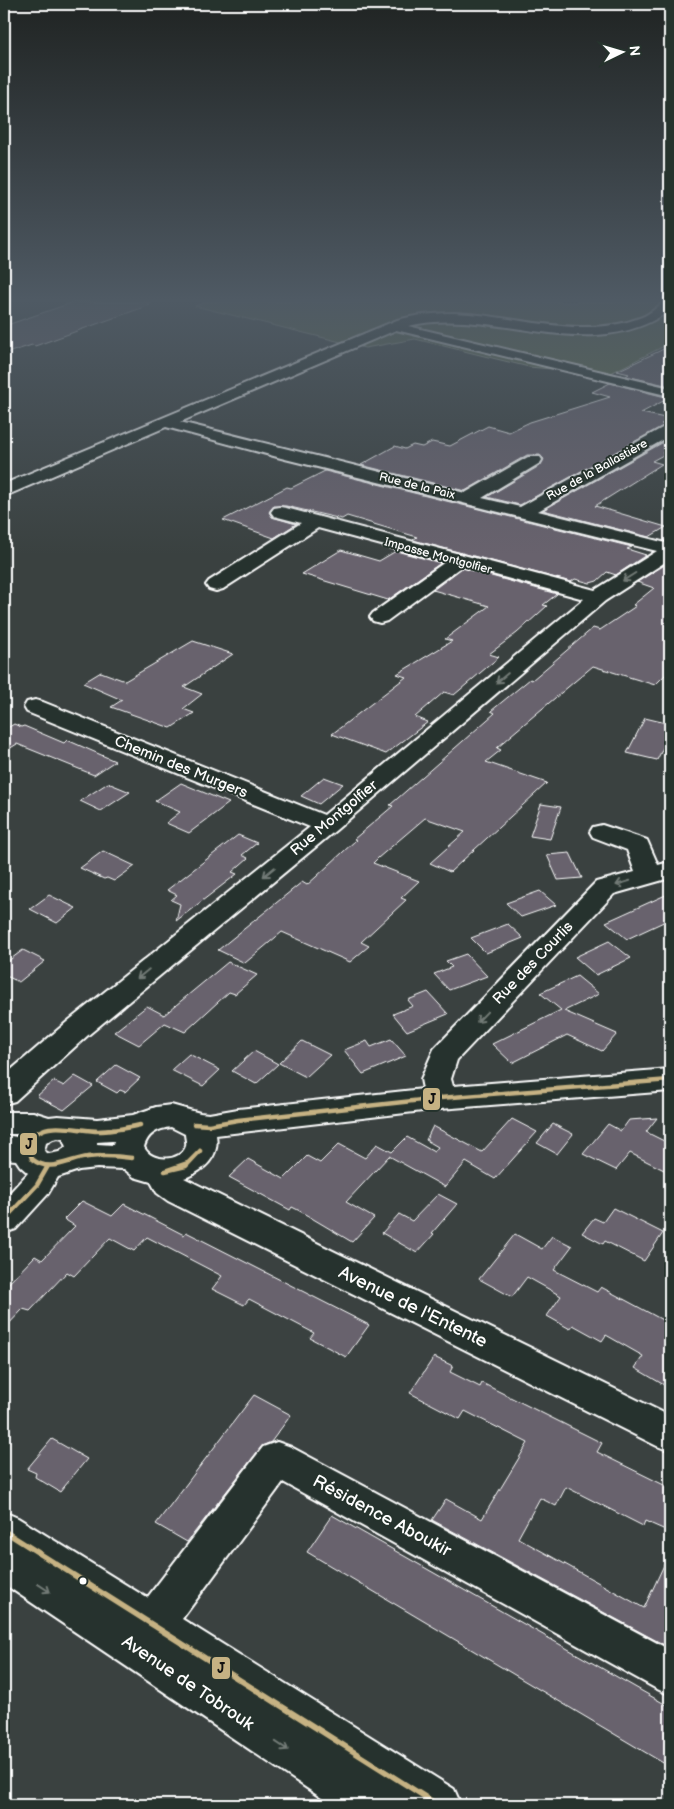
<svg xmlns="http://www.w3.org/2000/svg" width="674" height="1809" font-family="'Balsamiq Sans',sans-serif">
<style>
.built{fill:#484b4e}
.green{fill:#5f6d4e;stroke:#afb6a6}
.building{fill:#67626d;stroke:#fff}
.lines{fill:none;stroke-linecap:round;stroke-linejoin:round}
.minor-casing{stroke:#fff;stroke-width:4}
.minor{fill:#26332d;fill-rule:evenodd}
.bus-1-far1-casing{stroke:#26332d;stroke-width:8}
.bus-1-casing{stroke:#26332d;stroke-width:9}
.bus-1-far1{stroke:#c6b283;stroke-width:4.5}
.bus-1{stroke:#c6b283;stroke-width:5.5}
.oneway{stroke:#727a76}
.bus-dot{fill:#fff;stroke:#26332d;stroke-width:2}
.labels{text-anchor:middle;dominant-baseline:central;stroke-width:4;stroke-linejoin:round;paint-order:stroke}
.far-street-label{font-size:12px;fill:#fff;stroke:#26332d}
.street-label{font-size:15px;fill:#fff;stroke:#26332d}
.near-street-label{font-size:18px;fill:#fff;stroke:#26332d}
.line-badge{stroke:#26332d;stroke-width:2}
.pale-badge-label{font-size:14px;text-anchor:middle;font-weight:bold;fill:#111}
</style>
<rect width="100%" height="100%" fill="#3a4140"/>
<filter id="ink" filterUnits="userSpaceOnUse"><feTurbulence type="fractalNoise" baseFrequency=".02" numOctaves="2"/><feDisplacementMap in="SourceGraphic" scale="10" xChannelSelector="R" yChannelSelector="G"/><feConvolveMatrix kernelMatrix="1 2 1 2 8 2 1 2 1" color-interpolation-filters="sRGB"/></filter>
<g filter="url(#ink)">
<path class="built" d="M670,343V388L609,374Z"/>
<path class="green" d="M206,302H660L662,304L659,306L670,309V343L609,374L529,367L415,339L365,348L195,306Z"/>
<path class="building" d="M74,302H149L150,305L35,346L32,345L4,354V326Z
M670,346V386L626,376L629,374L617,371Z
M610,383L669,398L641,413L670,419L661,424L665,425L520,505L487,497L541,465L544,459L540,455H527L465,491L361,465L395,446L405,449L413,445L422,447L432,442L450,446L488,426L509,432L530,422L610,397L592,392Z
M662,443L670,445V448L662,453L665,454L652,461L662,464L595,506L666,527L649,537L543,510Z
M325,471L632,547L627,549L646,555L616,575L607,572L597,581L590,583L575,579L571,582L413,540L417,537L347,516L342,519L286,506H274L269,512L272,517L296,524L274,538L223,520L287,487L291,488Z
M341,550L379,561L396,551L441,563L388,600L302,574Z
M668,563H670V670L655,685L593,666L511,735H512L497,748L501,750L486,762L547,783L450,872L430,863L465,832L425,818L378,858L373,863L419,881L401,898L406,900L361,942L369,946L350,962L282,932L245,963L218,950L302,882L307,885L316,877L356,840L354,839L393,806L390,805L495,713L491,711L530,679L532,680L593,628L600,630L636,606L633,605L654,588L637,582Z
M462,568L557,594L543,605L547,606L517,633L489,654L499,657L454,695L444,692L415,717L428,722L386,754L332,734L406,677L397,674L452,641L445,639L489,606L433,590Z
M193,641L233,654L184,687L202,694L183,709L194,713L171,728L111,707L122,700L83,683L101,672L125,681Z
M645,718L670,724V734L657,760L627,753Z
M14,724L21,727L24,726L64,743L67,740L115,761L94,775L17,744L4,752V730Z
M324,777L343,784L319,804L301,796Z
M108,783L130,792L101,811L80,801Z
M181,783L229,803L189,833L166,823L180,812L155,801Z
M541,804L561,807L550,839L530,836Z
M238,835L257,843L242,855L248,858L232,872L237,874L176,921L180,904L171,900L177,895L167,890Z
M103,851L135,866L114,881L107,878L104,879L80,868Z
M570,853L582,878L558,880L547,855Z
M540,891L556,905L521,917L506,903Z
M670,893V919L627,939L606,922Z
M49,895L76,908L57,923L30,909Z
M508,924L523,938L486,953L471,938Z
M609,941L631,958L596,975L575,957Z
M23,950L45,961L19,982L4,975V964Z
M466,954L487,976L449,990L434,974L452,967L446,961Z
M228,962L257,975L235,994L229,992L185,1032L165,1023L139,1045L114,1032L147,1006L164,1015Z
M577,976L599,994L564,1011L617,1034L602,1051L567,1035L512,1063L492,1044L561,1010L540,993Z
M428,992L448,1014L407,1031L393,1014L413,1006L408,1000Z
M391,1039L406,1056L363,1074L344,1050L367,1041L371,1047Z
M302,1041L330,1055L306,1077L279,1063Z
M254,1051L278,1064L256,1084L232,1071Z
M189,1054L220,1070L203,1086L171,1070Z
M116,1065L140,1078L125,1092L120,1090L117,1093L97,1082Z
M75,1076L93,1086L64,1110L37,1096L54,1081L64,1086Z
M657,1118L646,1132L670,1144V1173L630,1153L616,1170L583,1154L608,1124L621,1131L629,1120Z
M512,1119L537,1132L495,1179L466,1162L445,1187L389,1156L346,1202L374,1218L352,1242L298,1210L292,1207L290,1210L229,1177L248,1159L284,1179L307,1156L320,1163L339,1144L365,1158L377,1144L392,1152L407,1137L434,1152L438,1147L426,1140L433,1126L482,1152Z
M553,1124L573,1134L557,1154L537,1143Z
M438,1194L457,1204L432,1233L434,1234L417,1253L382,1233L399,1214L412,1221Z
M82,1201L112,1216L124,1204L184,1235L186,1232L369,1325L346,1357L310,1338L314,1333L249,1299L244,1305L212,1289L222,1276L147,1237L134,1251L110,1238L74,1276L67,1272L30,1311L23,1309L4,1329V1288L35,1256L42,1260L75,1226L64,1219Z
M613,1208L663,1233L644,1261L605,1241L603,1244L582,1233L594,1218L603,1222Z
M515,1234L542,1249L552,1236L572,1246L554,1270L597,1292L601,1287L670,1324V1376L664,1385L635,1368L643,1356L606,1335L602,1341L573,1325L570,1329L547,1316L561,1296L527,1277L512,1297L479,1279Z
M434,1357L453,1366L450,1372L480,1387L482,1383L602,1443L597,1452L670,1488V1532L645,1521L643,1526L566,1487L556,1506L540,1498L518,1538L644,1608L670,1552V1648L432,1520L446,1499L482,1519L528,1443L465,1411L460,1419L410,1393Z
M254,1395L291,1415L271,1442L262,1446L187,1542L156,1524Z
M52,1439L87,1459L60,1492L35,1477L36,1473L27,1469Z
M332,1515L670,1707V1767L307,1552Z"/>
<g class="lines">
<defs>
<path id="minor" d="M664,302H670V310C591,368 494,305 408,326L670,388V396L396,330L180,422L465,493L528,457H540L542,460L540,463L482,498L520,507L664,427L670,425V436L538,511L670,544V559L605,601L336,830L87,1036L15,1101L4,1104V1076L67,1022L310,827L27,712L24,707L27,702L35,700L43,702L324,815L584,599L462,566L387,621L380,623L373,621L370,617L373,613L445,562L318,528L223,589L216,591L209,589L206,585L209,581L301,523L274,516L271,512L274,508L280,507L286,508L595,590L657,551L281,458L166,427L10,494L4,495V484L397,320C416,315 435,313 454,313C516,315 582,341 642,317C650,314 657,307 664,302Z
M602,825L647,840L658,865L670,862V878L614,894L457,1060L451,1079L453,1086L670,1069V1091L440,1109L216,1135C220,1157 204,1171 184,1178L670,1416V1451L657,1446L168,1201L157,1193L151,1182L134,1177L124,1169L97,1168L79,1170L58,1177L48,1194L16,1229L4,1233V1199L28,1173L20,1166L16,1160L4,1159V1135L17,1137L18,1134H4V1112H33L49,1117L58,1116L97,1119L133,1115L156,1107L171,1105L200,1113L209,1114L238,1109L423,1089L421,1079L434,1049L596,882L635,872L627,850L593,837L590,832L593,827ZM171,1127L185,1134C185,1137 187,1143 186,1146C182,1161 152,1164 144,1147C148,1133 158,1129 171,1127ZM58,1138L63,1139L66,1147L59,1152L49,1154L44,1151L46,1143L53,1139ZM112,1141H114L113,1145L97,1144V1142Z
M277,1442L291,1447L670,1650V1695L655,1688L283,1482L182,1619L454,1789L461,1805H332L4,1584V1512L18,1518L147,1598L263,1447Z"/>
</defs>
<use href="#minor" class="minor-casing"/>
<use href="#minor" class="minor"/>
<defs>
<path id="bus-1-far1" d="M194,1124L209,1125L238,1120L440,1098L670,1080
M132,1158C118,1156 103,1155 88,1157C69,1159 50,1174 32,1159L28,1146C38,1116 76,1131 98,1131C112,1131 126,1128 140,1125
M165,1171L188,1163L200,1151
M165,1171L186,1166L200,1151
M4,1220L37,1185L48,1166"/>
<path id="bus-1" d="M4,1531L438,1805"/>
</defs>
<use href="#bus-1-far1" class="bus-1-far1-casing"/>
<use href="#bus-1" class="bus-1-casing"/>
<use href="#bus-1-far1" class="bus-1-far1"/>
<use href="#bus-1" class="bus-1"/>
</g>
<defs><path id="oneway-shaft" d="M-6 0H5M1.5-3L5.5 0L1.5 3" fill="none" stroke-width="1.6" stroke-linecap="round" stroke-linejoin="round" transform="scale(1.25)"/></defs>
<g class="oneway">
<use href="#oneway-shaft" transform="translate(629 577) rotate(148)"/>
<use href="#oneway-shaft" transform="translate(502 678) rotate(140)"/>
<use href="#oneway-shaft" transform="translate(269 872) rotate(141)"/>
<use href="#oneway-shaft" transform="translate(623 883) rotate(163)"/>
<use href="#oneway-shaft" transform="translate(143 974) rotate(141)"/>
<use href="#oneway-shaft" transform="translate(482 1017) rotate(134)"/>
<use href="#oneway-shaft" transform="translate(44 1588) rotate(34)"/>
<use href="#oneway-shaft" transform="translate(282 1746) rotate(34)"/>
</g>
</g>
<linearGradient id="sky" x2="0" y2="1"><stop stop-color="#202423"/><stop offset="0.54" stop-color="#4f5a64"/><stop offset="1" stop-color="#4f5a64" stop-opacity="0"/></linearGradient>
<rect width="674" height="555" fill="url(#sky)"/>
<circle class="bus-dot" cx="83" cy="1581" r="4.5"/>
<g class="labels">
<g class="far-street-label">
<text transform="translate(597 470) rotate(-29)">Rue de la Ballastière</text>
<text transform="translate(417 486) rotate(14)">Rue de la Paix</text>
<text transform="translate(438 556) rotate(15)">Impasse Montgolfier</text>
</g>
<g class="street-label">
<text transform="translate(181 767) rotate(22)">Chemin des Murgers</text>
<text transform="translate(334 818) rotate(-40)">Rue Montgolfier</text>
<text transform="translate(533 963) rotate(-46)">Rue des Courlis</text>
</g>
<g class="near-street-label">
<text transform="translate(413 1307) rotate(26)">Avenue de l'Entente</text>
<text transform="translate(382 1516) rotate(28)">Résidence Aboukir</text>
<text transform="translate(188 1683) rotate(34)">Avenue de Tobrouk</text>
</g>
</g>
<g class="line-badge">
<rect x="422" y="1087" width="19" height="24" rx="5" fill="#c6b283"/>
<rect x="19" y="1132" width="19" height="24" rx="5" fill="#c6b283"/>
<rect x="211" y="1656" width="20" height="24" rx="5" fill="#c6b283"/>
</g>
<g class="pale-badge-label">
<text x="432" y="1104">J</text>
<text x="29" y="1149">J</text>
<text x="221" y="1673">J</text>
</g>
<rect width="674" height="1809" fill="none" stroke="#26332d" stroke-width="20"/>
<rect x="10" y="10" width="654" height="1789" fill="none" stroke="#fff" stroke-width="2" filter="url(#ink)"/>
<g transform="translate(622 52) rotate(85)" stroke="#26332d" stroke-width="4" paint-order="stroke">
<path d="M0-4L9 19L0 12L-9 19Z" fill="#ffffff"/>
<text y="-8" font-size="14" font-weight="bold" text-anchor="middle" fill="#ffffff">N</text>
</g>
</svg>
